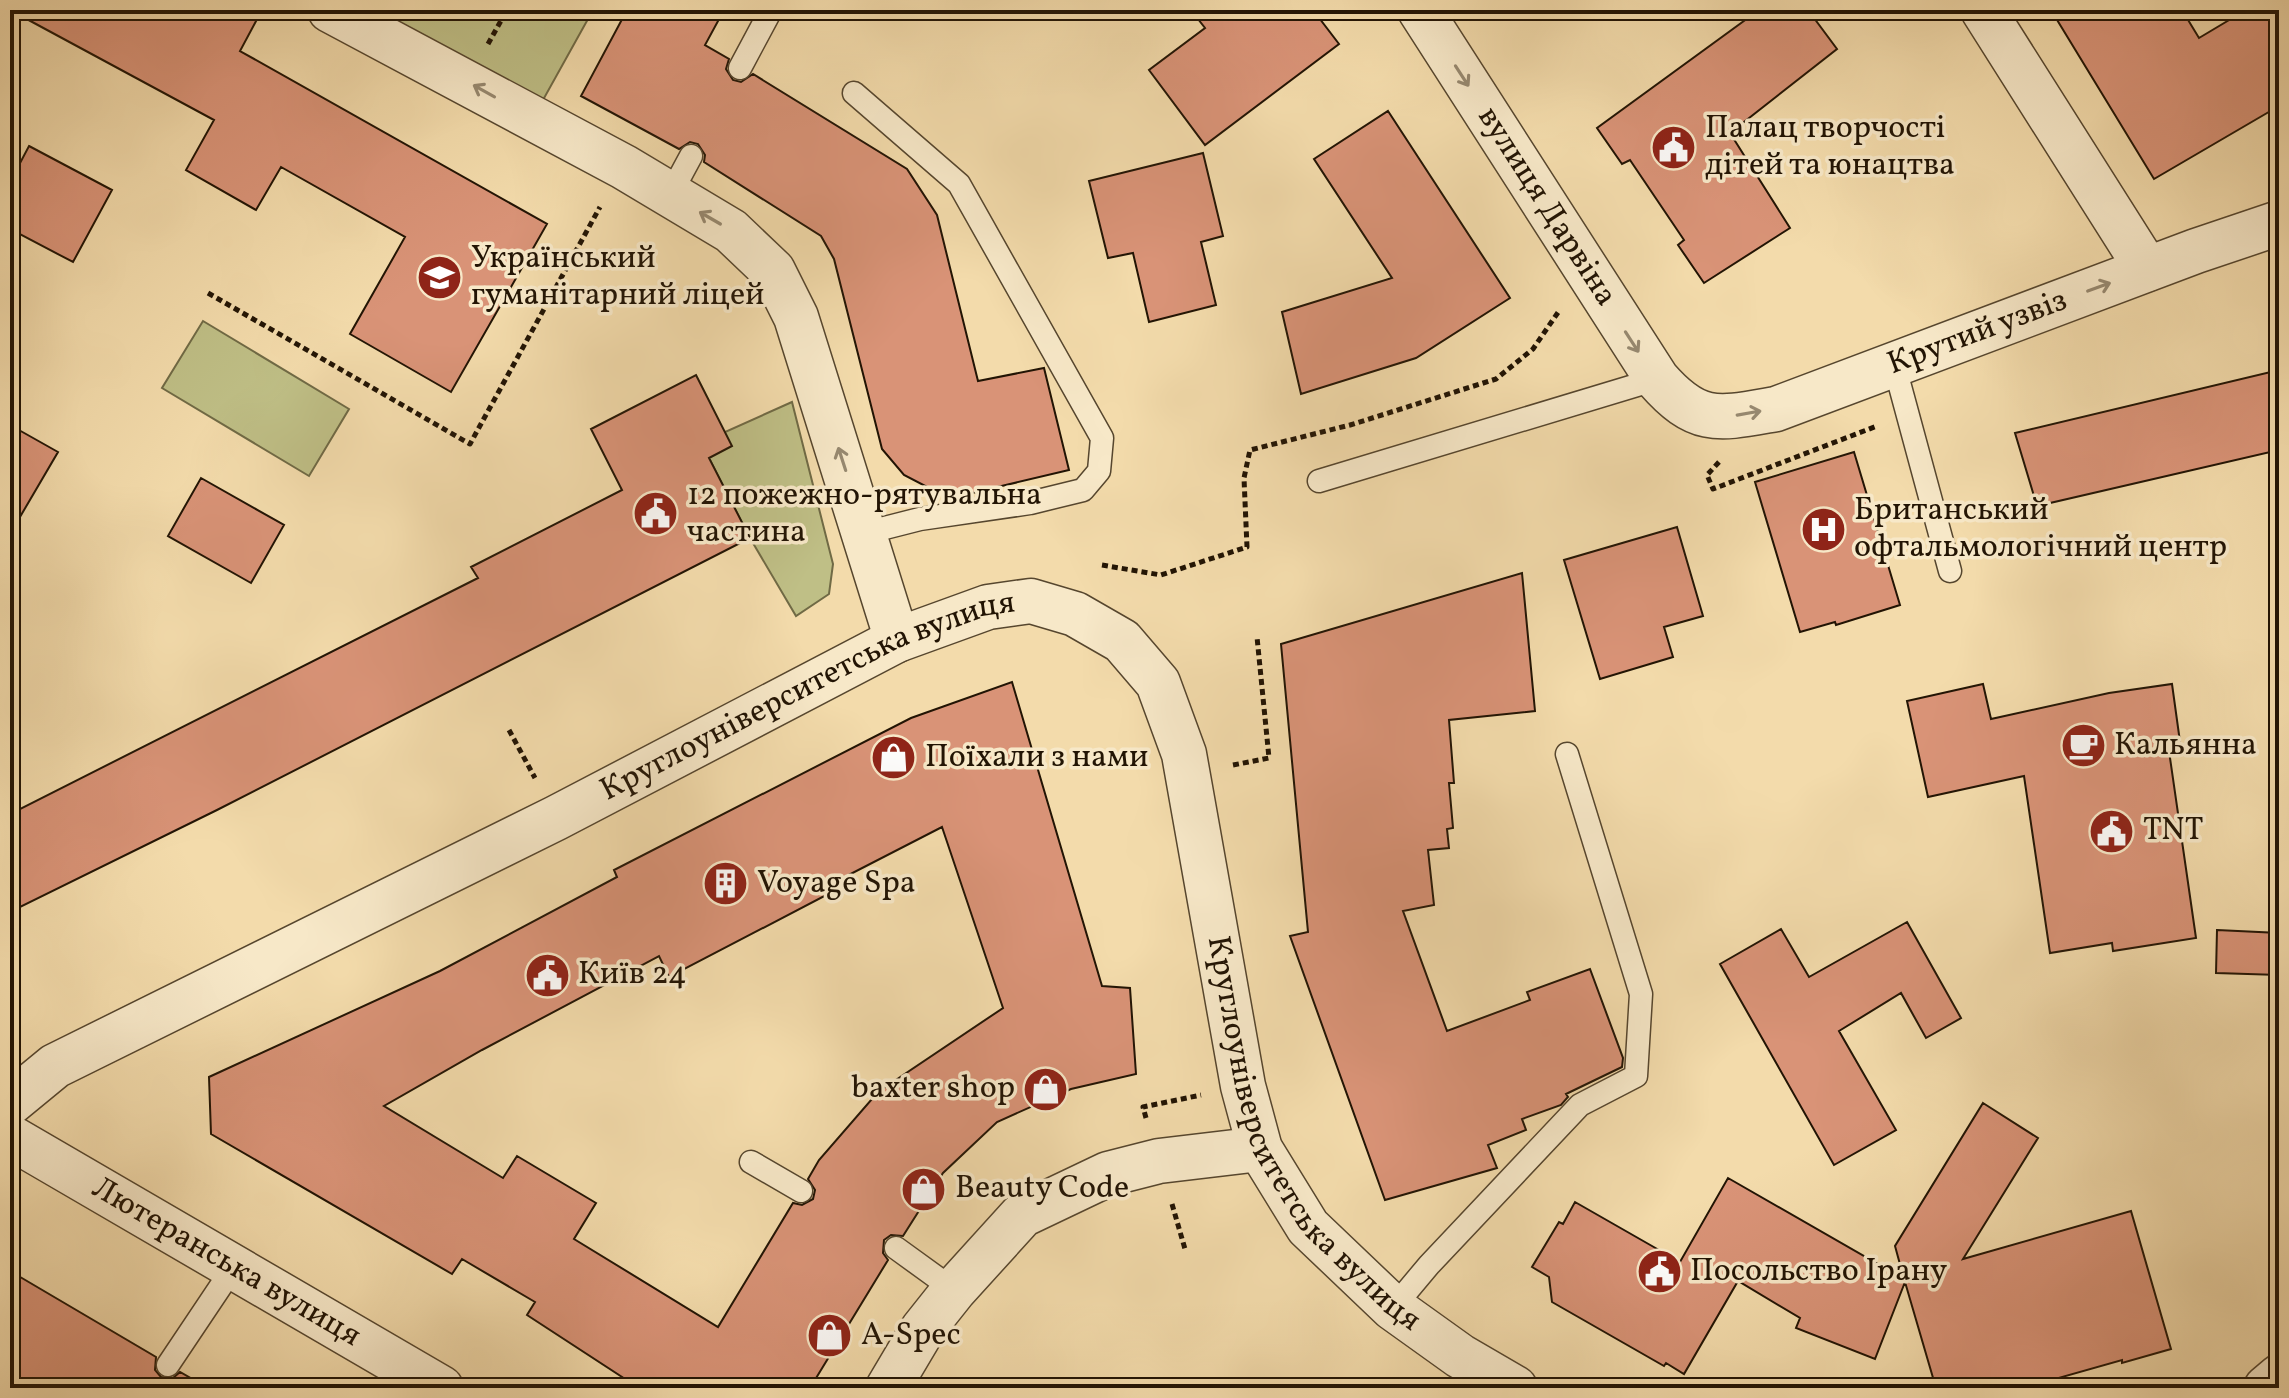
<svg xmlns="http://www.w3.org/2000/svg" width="2289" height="1398" font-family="Vollkorn,serif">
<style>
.green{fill:#bfbf86;stroke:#706a45;stroke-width:2}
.building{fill:#d99377;stroke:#221404;stroke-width:2;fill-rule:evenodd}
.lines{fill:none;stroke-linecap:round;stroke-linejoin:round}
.lane-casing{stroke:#56462e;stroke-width:25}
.street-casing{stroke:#56462e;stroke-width:47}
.path{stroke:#221404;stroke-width:5;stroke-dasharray:6 4;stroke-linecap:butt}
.lane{stroke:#f7e8c8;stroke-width:22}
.street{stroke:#f7e8c8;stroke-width:44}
.oneway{stroke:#978970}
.labels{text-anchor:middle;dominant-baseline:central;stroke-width:7;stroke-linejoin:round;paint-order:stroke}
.poi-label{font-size:32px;fill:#221404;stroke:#f7e8c8;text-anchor:start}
.street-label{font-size:32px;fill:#221404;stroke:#f7e8c8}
</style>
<rect width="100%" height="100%" fill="#f3dbab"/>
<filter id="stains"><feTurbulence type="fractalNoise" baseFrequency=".0025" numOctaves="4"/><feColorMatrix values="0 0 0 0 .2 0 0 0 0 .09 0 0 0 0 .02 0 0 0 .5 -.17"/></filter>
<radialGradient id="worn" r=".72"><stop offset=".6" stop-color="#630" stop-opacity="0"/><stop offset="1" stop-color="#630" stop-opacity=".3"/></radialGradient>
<path class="green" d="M330,10H593L533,118Z
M203,321L349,409L309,476L162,388Z
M792,402L833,564L829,594L796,616L750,538L709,458L725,432Z"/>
<path class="building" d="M10,10H262L240,51L547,224L451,392L350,334L405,237L281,167L256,210L186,170L214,120Z
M627,10H724L705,45L729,59L726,69L733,80L741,82L753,74L907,169L937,215L978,381L1044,368L1069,470L968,494L931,489L904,475L882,449L834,259L821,236L704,162L705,155L698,144L690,142L679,149L581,96Z
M1191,10H1313L1339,44L1205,145L1149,70L1205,28Z
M1759,10H1808L1837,49L1730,133L1790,228L1704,283L1678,245L1684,240L1630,160L1622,164L1597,128Z
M2051,10H2182L2199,38L2246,10H2279V106L2154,179Z
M1388,111L1510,298L1416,358L1301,394L1282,312L1392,278L1314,159Z
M29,146L112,190L73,262L10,229V182Z
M1203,153L1223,236L1201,242L1216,305L1149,322L1133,253L1108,258L1089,181Z
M2279,370V450L2037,506L2015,433Z
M696,375L732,446L709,458L750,538L217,810L10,912V814L478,578L471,567L622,490L591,429Z
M10,425L58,452L10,534Z
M1854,452L1900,605L1836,625L1835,622L1800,632L1755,482Z
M201,478L284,525L251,583L168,536Z
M1677,527L1703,616L1664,627L1673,657L1600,679L1564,560Z
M1522,573L1535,711L1449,720L1454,783H1449L1453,828L1447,829L1449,848L1428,850L1434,905L1403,911L1447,1031L1530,1000L1527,992L1590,969L1623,1058L1622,1067L1566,1094L1568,1097L1561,1105L1522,1119L1526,1130L1488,1145L1497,1168L1385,1200L1290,936L1308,932L1281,644Z
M1012,682L1102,986L1130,988L1136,1074L1071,1089L997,1122L943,1173L903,1236L891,1235L884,1240L883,1253L888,1260L810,1388H639L527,1315L535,1302L462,1259L452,1274L211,1134L209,1077L440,971L617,877L614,870L911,718ZM942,827L1003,1008L878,1092L819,1160L808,1179L815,1190L813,1199L802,1205L793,1203L718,1327L574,1239L596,1203L517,1156L503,1178L384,1106L482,1050L659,956L669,977L834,891L831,884Z
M1983,684L1991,719L2109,693L2172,684L2181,749L2169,751L2196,938L2113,951L2112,943L2050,953L2024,776L1928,797L1907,701Z
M1907,922L1961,1018L1926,1038L1901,993L1839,1031L1896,1130L1834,1165L1720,964L1781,929L1809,977Z
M2217,930L2279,933V975L2216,973Z
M1983,1103L2038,1138L1963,1259L2131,1211L2171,1349L2122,1363V1360L2023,1388H1936L1905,1282L1875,1359L1796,1328L1800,1318L1738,1281L1684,1374L1666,1363L1664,1366L1552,1302L1549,1277L1532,1267L1559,1222L1563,1224L1575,1202L1680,1262L1728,1178L1904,1279L1895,1246Z
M10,1271L156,1357L155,1370L161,1377L173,1378L180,1372L208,1388H10Z"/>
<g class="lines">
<defs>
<path id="lane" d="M740,68L771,10
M854,93L959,184L1102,438L1099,471L1083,490L1030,503L920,519L865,533
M670,195L691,156
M1894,364L1950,571
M1319,481L1657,379
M751,1162L801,1191
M896,1248L954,1290
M1393,1308L1429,1265L1580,1105L1636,1076L1641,994L1567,754
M168,1365L233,1268"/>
<g id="street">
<path d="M330,10L624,167L731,231L773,271L796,317L897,640"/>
<path id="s1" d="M1420,10L1657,379C1698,426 1719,419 1776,409L2196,251L2279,223"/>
<path d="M1983,10L2147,269"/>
<path id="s2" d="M10,1103L55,1066L556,818L897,640L988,607L1031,601L1075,614L1122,641L1158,683L1184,754L1243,1086L1260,1149L1308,1227L1393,1308L1460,1356L1515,1388"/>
<path id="s3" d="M10,1137L441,1388"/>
<path d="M888,1388L923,1329L954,1290L1022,1215L1108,1174L1159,1161L1260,1149"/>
<path d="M2266,1388L2279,1377"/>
</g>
</defs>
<use href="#lane" class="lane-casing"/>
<use href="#street" class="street-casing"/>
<path class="path" d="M488,44L507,10
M208,293L470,444L600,207
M1719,462L1707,475L1713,489L1877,426
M1102,565L1161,575L1247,547L1244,478L1250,450L1350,425L1496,379L1533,349L1559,311
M509,730L535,778
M1233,765L1269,758L1257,637
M1146,1118L1143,1107L1201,1095
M1172,1204L1185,1249"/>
<use href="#lane" class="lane"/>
<use href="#street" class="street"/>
</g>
<defs><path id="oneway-shaft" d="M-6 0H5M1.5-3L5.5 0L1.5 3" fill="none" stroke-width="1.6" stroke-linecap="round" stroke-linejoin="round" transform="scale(2)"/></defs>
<g class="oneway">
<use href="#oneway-shaft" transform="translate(1462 76) rotate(57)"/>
<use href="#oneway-shaft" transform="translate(484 91) rotate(-151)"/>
<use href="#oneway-shaft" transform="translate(710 218) rotate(-150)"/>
<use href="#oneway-shaft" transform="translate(2099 287) rotate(-20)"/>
<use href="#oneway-shaft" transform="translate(1632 342) rotate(57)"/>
<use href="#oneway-shaft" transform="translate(1749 413) rotate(-10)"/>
<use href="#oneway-shaft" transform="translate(842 459) rotate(-108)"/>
</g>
<defs>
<symbol id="civic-disc" viewBox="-11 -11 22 22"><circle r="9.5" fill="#8f2418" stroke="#f7e8c8"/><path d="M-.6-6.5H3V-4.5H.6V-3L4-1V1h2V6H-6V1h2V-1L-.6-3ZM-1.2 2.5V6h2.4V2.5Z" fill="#fff"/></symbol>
<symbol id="school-disc" viewBox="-11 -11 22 22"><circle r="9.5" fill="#8f2418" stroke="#f7e8c8"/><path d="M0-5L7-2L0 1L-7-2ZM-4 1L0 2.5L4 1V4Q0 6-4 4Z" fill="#fff"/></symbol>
<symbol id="hospital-disc" viewBox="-11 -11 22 22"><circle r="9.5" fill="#8f2418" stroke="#f7e8c8"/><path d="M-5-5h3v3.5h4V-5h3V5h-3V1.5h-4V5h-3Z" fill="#fff"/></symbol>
<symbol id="cafe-disc" viewBox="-11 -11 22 22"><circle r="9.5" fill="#8f2418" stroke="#f7e8c8"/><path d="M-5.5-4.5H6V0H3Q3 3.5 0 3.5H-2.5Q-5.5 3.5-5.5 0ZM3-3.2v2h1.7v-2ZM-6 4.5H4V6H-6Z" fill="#fff"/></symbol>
<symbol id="shop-disc" viewBox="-11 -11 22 22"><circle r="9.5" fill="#8f2418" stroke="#f7e8c8"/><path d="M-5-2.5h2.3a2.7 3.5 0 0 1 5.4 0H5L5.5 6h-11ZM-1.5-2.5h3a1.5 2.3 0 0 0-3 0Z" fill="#fff"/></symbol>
<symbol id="building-disc" viewBox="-11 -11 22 22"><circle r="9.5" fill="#8f2418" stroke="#f7e8c8"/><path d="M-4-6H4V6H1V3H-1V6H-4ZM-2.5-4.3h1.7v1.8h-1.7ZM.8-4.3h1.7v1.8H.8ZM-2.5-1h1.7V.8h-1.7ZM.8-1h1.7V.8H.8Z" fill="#fff"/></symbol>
</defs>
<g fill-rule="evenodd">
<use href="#civic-disc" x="1648" y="122" width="51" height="51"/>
<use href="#school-disc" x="414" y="252" width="51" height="51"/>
<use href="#civic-disc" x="630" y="488" width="51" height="51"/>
<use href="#hospital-disc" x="1798" y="504" width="51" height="51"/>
<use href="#cafe-disc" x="2058" y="720" width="51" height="51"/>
<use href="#shop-disc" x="868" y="732" width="51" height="51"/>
<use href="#civic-disc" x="2086" y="806" width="51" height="51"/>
<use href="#building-disc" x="700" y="858" width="51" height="51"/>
<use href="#civic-disc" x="522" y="950" width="51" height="51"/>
<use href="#shop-disc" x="1020" y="1064" width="51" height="51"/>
<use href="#shop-disc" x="898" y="1164" width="51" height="51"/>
<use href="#civic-disc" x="1634" y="1246" width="51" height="51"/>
<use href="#shop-disc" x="804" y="1310" width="51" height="51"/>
</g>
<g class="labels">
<g class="poi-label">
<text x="1705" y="129">Палац творчості<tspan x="1705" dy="37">дітей та юнацтва</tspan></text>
<text x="471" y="259">Український<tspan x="471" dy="37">гуманітарний ліцей</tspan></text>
<text x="687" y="496">12 пожежно-рятувальна<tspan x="687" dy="37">частина</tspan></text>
<text x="1854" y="511">Британський<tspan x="1854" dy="37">офтальмологічний центр</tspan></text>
<text x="2114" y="746">Кальянна</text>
<text x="925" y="758">Поїхали з нами</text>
<text x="2143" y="831">TNT</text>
<text x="757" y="884">Voyage Spa</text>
<text x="578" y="975">Київ 24</text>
<text x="1015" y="1089" text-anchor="end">baxter shop</text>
<text x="955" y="1189">Beauty Code</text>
<text x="1690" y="1272">Посольство Ірану</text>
<text x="861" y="1336">A-Spec</text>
</g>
<g class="street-label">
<text stroke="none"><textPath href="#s1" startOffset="234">вулиця Дарвіна</textPath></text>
<text stroke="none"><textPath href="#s1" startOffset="786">Крутий узвіз</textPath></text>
<text stroke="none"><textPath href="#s2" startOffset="898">Круглоуніверситетська вулиця</textPath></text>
<text stroke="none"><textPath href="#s2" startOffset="1786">Круглоуніверситетська вулиця</textPath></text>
<text stroke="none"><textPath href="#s3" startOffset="250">Лютеранська вулиця</textPath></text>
</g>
</g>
<rect width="2289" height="1398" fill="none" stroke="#f3dbab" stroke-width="40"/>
<rect x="12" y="12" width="2265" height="1374" fill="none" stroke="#221404" stroke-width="4"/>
<rect x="20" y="20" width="2249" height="1358" fill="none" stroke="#221404" stroke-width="2"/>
<rect width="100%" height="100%" filter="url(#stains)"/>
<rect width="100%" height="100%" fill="url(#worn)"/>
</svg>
